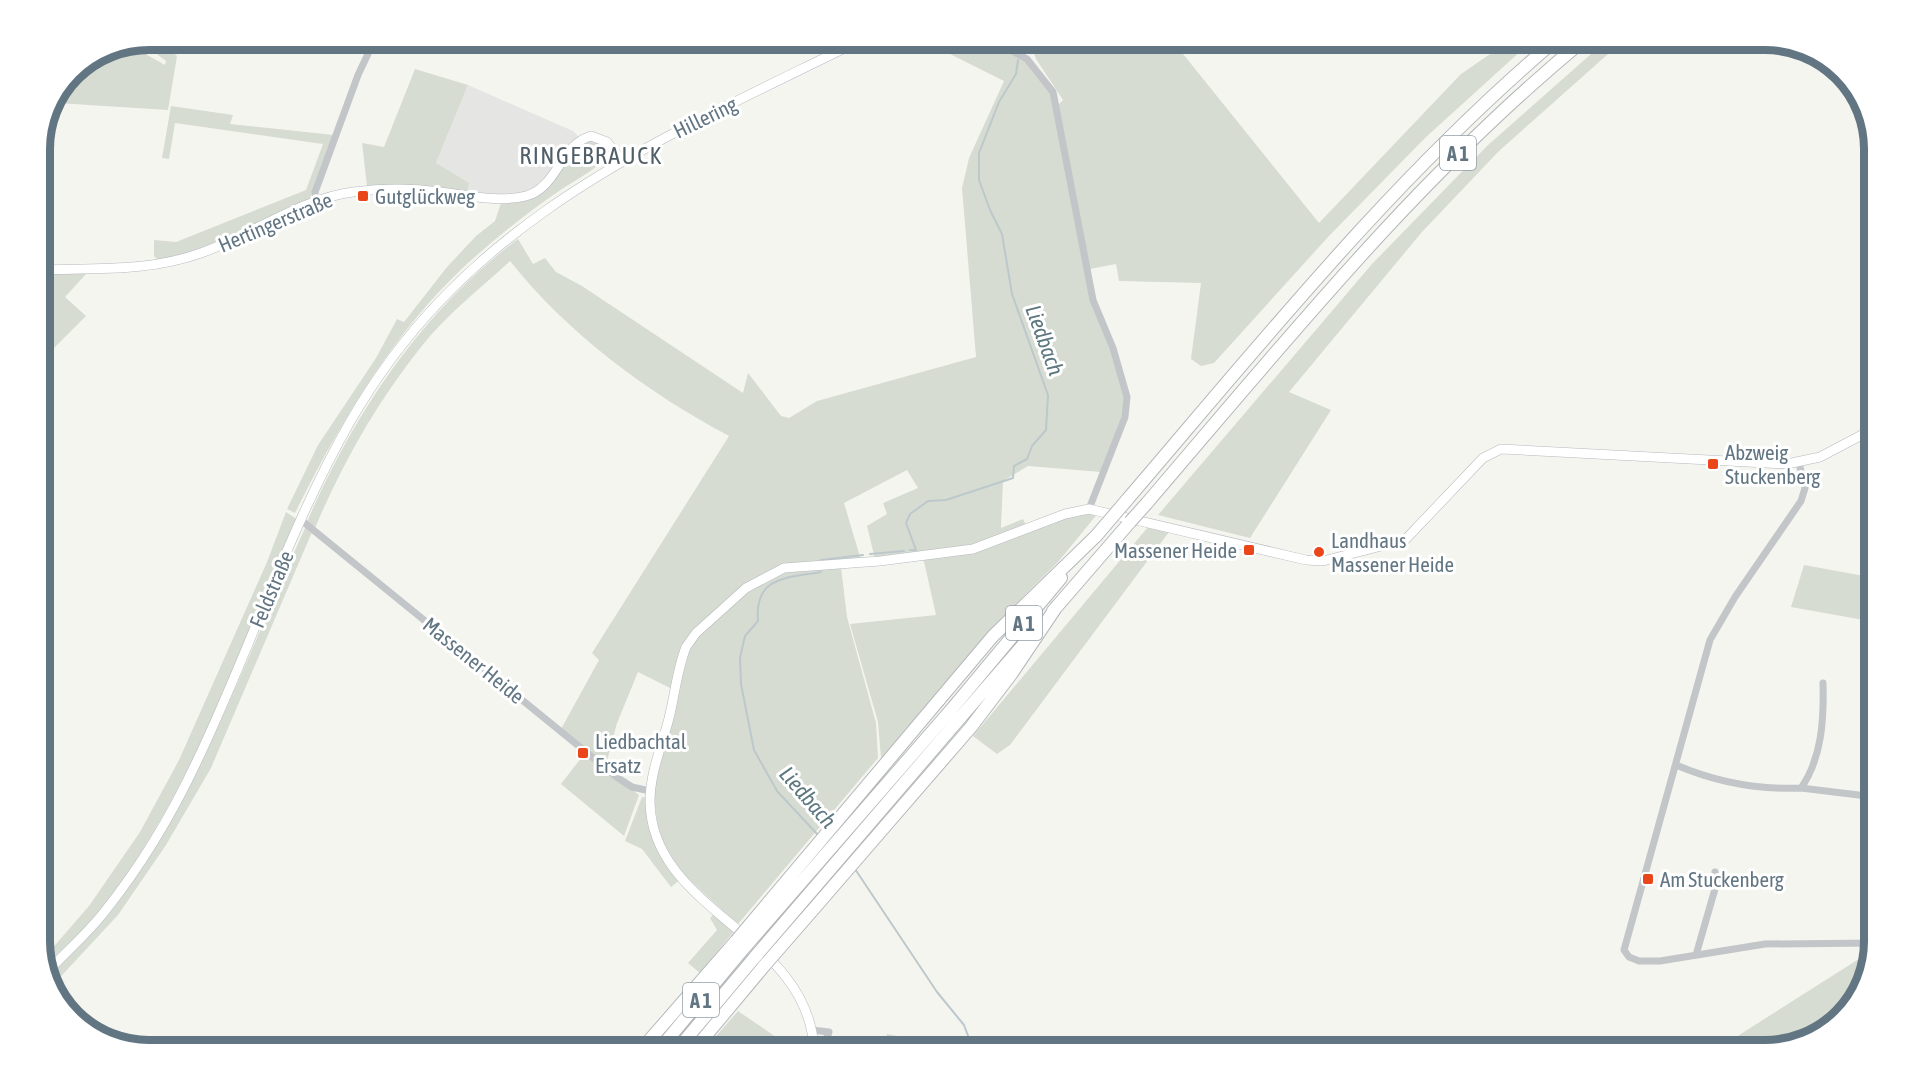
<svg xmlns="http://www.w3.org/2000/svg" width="1914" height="1090" font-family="'Asap Condensed',sans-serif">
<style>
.built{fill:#e5e6e4}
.green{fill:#d6dcd1}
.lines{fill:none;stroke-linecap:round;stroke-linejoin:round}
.stream{stroke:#bdc8cd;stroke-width:2}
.secondary-casing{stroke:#b4babe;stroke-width:10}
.highway-casing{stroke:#b4b8bb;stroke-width:14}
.street{stroke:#c2c6c9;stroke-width:7}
.secondary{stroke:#fff;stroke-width:9}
.highway{stroke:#fff;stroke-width:12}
.highway-bridge-casing{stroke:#b4b8bb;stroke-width:14;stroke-linecap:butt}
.highway-bridge{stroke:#fff;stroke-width:12}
.poi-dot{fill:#eb451a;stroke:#fff;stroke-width:2}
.labels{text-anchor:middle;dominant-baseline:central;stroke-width:6;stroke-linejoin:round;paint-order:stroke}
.shield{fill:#fff;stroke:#919ea8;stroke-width:1.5}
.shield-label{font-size:20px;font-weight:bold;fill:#627583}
.street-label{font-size:21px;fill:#627583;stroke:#fff}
.poi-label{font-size:21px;fill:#627583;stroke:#fff;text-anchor:start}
.water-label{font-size:22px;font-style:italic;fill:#5e7880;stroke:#fff}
.quarter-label{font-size:24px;letter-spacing:1.5px;fill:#505e68;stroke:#fff}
.rim{fill:none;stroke:#627583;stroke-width:8}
</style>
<rect width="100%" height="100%" fill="#f5f5f0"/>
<path class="built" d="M468,85L573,131L579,137L545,181L529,192L493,196L467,192L436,163Z"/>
<path class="green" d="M159,39L177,56L168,110L57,103L67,81L72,82L85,72L92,57L107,47L126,43L165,65L166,61L139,41Z
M920,39H990L1019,54L1053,92L1087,273L1123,382L1125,407L1101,472L1028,466L1003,481L1001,528L1023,519L1026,525L986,544L875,559L867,526L887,514L883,503L918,488L907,470L844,503L861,560L783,565L745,586L694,631L672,689L638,672L617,723L606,765L561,729L599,660L592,653L729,436C648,393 567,333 510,261C480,289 446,315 421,347C377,402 342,464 315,528L307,522C354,413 422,311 518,239L533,264L545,258L556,272L582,286L743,393L748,373L781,416L789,418L817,401L976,357L962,188L969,158L1004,81Z
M1029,39H1171L1319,223L1461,74L1512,39H1534L1425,138L1328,237L1214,363L1201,366L1191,359L1201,283L1119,281L1116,264L1090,269L1058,105L1063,100L1036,59Z
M1608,39H1625L1498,152L1422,232L1289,392L1331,410L1250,538L1158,515L1372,264L1487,146Z
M415,69L468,85L436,163L469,183L467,192L367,186L362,143L384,147Z
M171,106L233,115L230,124L334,135L310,199C260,224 212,249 158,260L154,256V240L176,242L306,190L323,144L175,123L169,159L162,158Z
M589,140L598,143L605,149V160C591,172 574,181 559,191C528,212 497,237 469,262C393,332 341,421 295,513L287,509L318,445L376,358L397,319L404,322L447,267L476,236L495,221L501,203C513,200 532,199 542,192C562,180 567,149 589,140Z
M39,273H87L65,297L86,316L45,357L39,354Z
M286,512L298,520C240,651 189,797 100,911C84,931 63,948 45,966L43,959L89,906L140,832L179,760L267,562Z
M1099,512L1058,562L1025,595L881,758L878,722L850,624L936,615L923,557L987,548L1066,516Z
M306,526L312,532L211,768L166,845L118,915L52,986L49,977C69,955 93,934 111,911C199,796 246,656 306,526Z
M1148,527L1169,532L1010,745L997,754L973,736Z
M1804,565L1875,578V622L1791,607Z
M841,567L847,617L876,723L878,758L738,924L685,876L670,857L659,834L653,791L683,663L693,641L747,590L784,570Z
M1875,679V747L1864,745Z
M585,753L639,795L624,836L561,784Z
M642,797L647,798L649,818L680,880L671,887L642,849L625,841Z
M715,913L735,930L700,973L688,963L717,930L710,918Z
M1873,950C1865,978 1862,1008 1831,1018L1820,1036L1766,1051H1714Z
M738,1011L795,1050V1051H703Z
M887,1034L976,1051H883Z"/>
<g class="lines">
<path class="stream" d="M1020,47L1022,39
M910,550H916L906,523L910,514L928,501L946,500L1013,478L1014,466L1027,459L1032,446L1046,430L1048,395L1012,294L1002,234L990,210L979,180V153L999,102L1016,74L1018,60
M870,554L904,551
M821,560L863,555
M818,835L777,791L754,750L741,684L740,658L745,636L758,621C754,576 787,578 821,572
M855,869L937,992L964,1025L973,1049"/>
<defs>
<path id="secondary" d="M39,270C95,268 148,272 201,253C252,235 300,199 353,192C381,188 412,188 440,192C467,195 499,203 526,196C557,188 561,144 591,136L607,142L621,160
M47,972C66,952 88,933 105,911C140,867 172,814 196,763C250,651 288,530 350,422C469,215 660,140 863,39
M814,1051C810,934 652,913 650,802C650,772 662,746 669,718C675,694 677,670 686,647L696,633L746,588L784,568L880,561L973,549L1065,514L1089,509L1306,560L1323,561L1405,540L1483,458L1501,449L1787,464L1820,457L1875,428"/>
<path id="highway" d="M1126,501C1263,341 1395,176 1557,39
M1147,503C1285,342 1420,174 1585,39
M1053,611L1130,522
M939,700L993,636L1096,536
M951,710L1061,578
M960,718L1024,644
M811,912L971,727L1012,673L1057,606
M640,1051L736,941
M658,1051L744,948
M676,1051L755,957
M693,1051L764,966"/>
</defs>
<use href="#secondary" class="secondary-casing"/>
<use href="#highway" class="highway-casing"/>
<path class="street" d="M990,39L1027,59L1053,92L1093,300L1113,348L1127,397L1125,417L1089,509
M316,202L315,192L321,176L358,75L375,39
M1799,463L1805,488L1801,501L1735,597L1710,640L1624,950L1629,957L1639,961H1660L1765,944L1875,943
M301,520L618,778L632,787L650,791
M1676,765C1716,782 1757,790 1801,788C1822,758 1824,719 1823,683
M1801,788L1875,797
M1696,955L1717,882L1715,872
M812,1030L829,1032L822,1051"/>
<use href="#secondary" class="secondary"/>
<use href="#highway" class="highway"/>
<defs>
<path id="highway-bridge" d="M1130,522L1147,503
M1096,536L1126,501
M736,941L939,700
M744,948L951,710
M755,957L960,718
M764,966L811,912"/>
</defs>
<use href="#highway-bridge" class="highway-bridge-casing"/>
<use href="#highway-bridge" class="highway-bridge"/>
</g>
<g class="poi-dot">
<rect x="357" y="190" width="12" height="12" rx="3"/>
<rect x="1707" y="458" width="12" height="12" rx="3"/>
<rect x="1243" y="544" width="12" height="12" rx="3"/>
<circle cx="1319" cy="552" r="6"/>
<rect x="577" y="747" width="12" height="12" rx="3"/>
<rect x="1642" y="873" width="12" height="12" rx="3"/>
</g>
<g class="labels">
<g class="shield">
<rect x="1440" y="136" width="36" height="34" rx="4.5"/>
<rect x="1006" y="606" width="36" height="34" rx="4.5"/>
<rect x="683" y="983" width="36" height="34" rx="4.5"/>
</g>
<g class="shield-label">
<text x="1458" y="153">A 1</text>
<text x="1024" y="623">A 1</text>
<text x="701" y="1000">A 1</text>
</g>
<g class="street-label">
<text transform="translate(705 117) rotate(-26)">Hillering</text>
<text transform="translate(275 222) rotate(-23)">Hertingerstraße</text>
<text transform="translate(271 589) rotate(-67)">Feldstraße</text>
<text transform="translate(474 660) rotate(39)">Massener Heide</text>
</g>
<g class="poi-label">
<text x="375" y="196">Gutglückweg</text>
<text x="1725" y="452">Abzweig<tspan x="1725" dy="24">Stuckenberg</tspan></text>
<text x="1331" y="540">Landhaus<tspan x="1331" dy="24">Massener Heide</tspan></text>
<text x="1237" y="550" text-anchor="end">Massener Heide</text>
<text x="595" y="741">Liedbachtal<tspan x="595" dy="24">Ersatz</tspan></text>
<text x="1660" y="879">Am Stuckenberg</text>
</g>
<g class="water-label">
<text transform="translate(1045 340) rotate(70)">Liedbach</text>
<text transform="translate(808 797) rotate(49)">Liedbach</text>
</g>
<g class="quarter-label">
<text x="591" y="155">RINGEBRAUCK</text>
</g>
</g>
<path d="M0 0H1914V1090H0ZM149 50H1765A99 99 0 0 1 1864 149V941A99 99 0 0 1 1765 1040H149A99 99 0 0 1 50 941V149A99 99 0 0 1 149 50Z" fill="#fff" fill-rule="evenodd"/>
<path class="rim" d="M149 50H1765A99 99 0 0 1 1864 149V941A99 99 0 0 1 1765 1040H149A99 99 0 0 1 50 941V149A99 99 0 0 1 149 50Z"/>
</svg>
